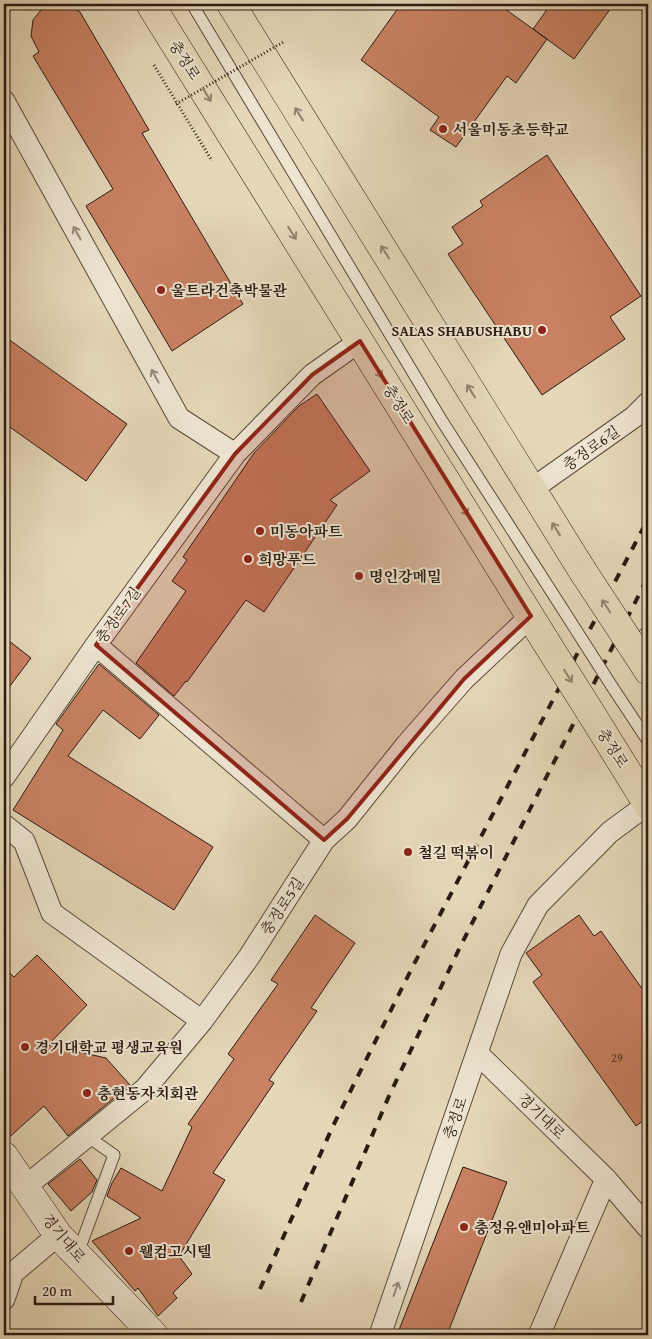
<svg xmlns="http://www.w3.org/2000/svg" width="652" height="1339" font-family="'Gentium Book Plus','Noto Serif KR',serif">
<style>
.building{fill:#c98163;stroke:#2a1b11}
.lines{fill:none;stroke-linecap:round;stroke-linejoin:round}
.lane-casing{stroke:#594a3b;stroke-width:13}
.street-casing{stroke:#594a3b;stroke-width:23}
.secondary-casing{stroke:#2a1b11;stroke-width:29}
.primary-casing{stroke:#2a1b11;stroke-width:29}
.path{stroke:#2a1b11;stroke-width:3;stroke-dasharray:1 2.5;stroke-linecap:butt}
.lane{stroke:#eee5d1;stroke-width:11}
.street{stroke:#eee5d1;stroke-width:21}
.secondary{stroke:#eee5d1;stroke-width:28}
.primary{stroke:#e5d7b8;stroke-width:28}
.rail{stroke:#2a1b11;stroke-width:4;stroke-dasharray:9 9;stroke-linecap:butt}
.lane-bridge-casing{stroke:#594a3b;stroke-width:13;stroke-linecap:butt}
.primary-bridge-casing{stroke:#2a1b11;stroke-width:29;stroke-linecap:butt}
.path-bridge{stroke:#2a1b11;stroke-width:3;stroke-dasharray:1 2.5;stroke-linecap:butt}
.lane-bridge{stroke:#eee5d1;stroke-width:11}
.primary-bridge{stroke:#e5d7b8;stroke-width:28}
.oneway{stroke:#91826d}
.oneway2{stroke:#968a7b}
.marked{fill:#8f2418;fill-opacity:0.2;stroke:#8f2418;stroke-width:4;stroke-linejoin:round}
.poi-dot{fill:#8f2418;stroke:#eee5d1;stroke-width:2}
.labels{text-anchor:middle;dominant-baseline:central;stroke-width:4;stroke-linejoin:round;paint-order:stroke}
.number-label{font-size:12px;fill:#523426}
.street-label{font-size:15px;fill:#2a1b11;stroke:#eee5d1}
.poi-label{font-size:15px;font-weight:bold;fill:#2a1b11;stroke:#eee5d1;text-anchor:start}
</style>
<rect width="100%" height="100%" fill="#e5d7b8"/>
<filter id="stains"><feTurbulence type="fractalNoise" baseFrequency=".004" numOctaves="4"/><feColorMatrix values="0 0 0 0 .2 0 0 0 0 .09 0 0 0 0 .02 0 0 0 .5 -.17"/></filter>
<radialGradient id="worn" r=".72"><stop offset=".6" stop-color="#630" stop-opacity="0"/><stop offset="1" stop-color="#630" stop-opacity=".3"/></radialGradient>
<path class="building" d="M53,4L67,5L80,12L149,130L142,133L243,304L172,351L86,206L113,189L33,56L39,52L31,36L33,20L41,10Z
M401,4H498L547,39L516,83L507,76L456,147L430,130L439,117L361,60Z
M551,4H614L574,59L533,29Z
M547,155L641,296L610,317L625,339L542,395L448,254L463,244L452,227L483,206L480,201Z
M4,336L127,424L86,481L4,423Z
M317,394L370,471L330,500L337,505L264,612L246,600L187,682L186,681L174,696L136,663L186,591L172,581L187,560L183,557L254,453L299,406Z
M4,637L31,658L4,694Z
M99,664L159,715L140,739L103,710L68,756L213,847L174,910L13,810L63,730L56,724Z
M315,915L355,943L311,1008L317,1011L269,1080L274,1083L213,1173L225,1180L179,1256L192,1274L173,1293L177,1298L158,1316L138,1288L135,1291L92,1241L141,1218L107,1196L112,1183L121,1168L162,1191L192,1127L188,1124L234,1059L228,1054L278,984L271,980Z
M579,915L594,936L601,931L648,997V1117L636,1126L533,982L542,975L526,953Z
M37,955L87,1005L48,1045L106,1058L130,1085L68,1136L44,1106L5,1141L4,967L14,977Z
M80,1159L97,1180L92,1192L71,1211L48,1184Z
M463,1167L507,1182L447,1335H397Z"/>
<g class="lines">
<defs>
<path id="lane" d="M192,4L442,421L560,605
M613,688L648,741
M75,1253L82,1242L114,1155L87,1136"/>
<path id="street" d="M4,101L179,418L235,454
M532,489L634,417L648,403
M96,645L324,840
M641,659L648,638
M4,777L96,645L235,454L312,375L360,341
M4,825L24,841L52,913L202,1021
M477,1053L606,1179L648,1228
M25,1187L145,1089L202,1021L249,957L324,840L347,819L407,744L464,679L531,616
M4,1299L13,1273L58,1235
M380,1335L511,954L538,905L610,832L648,804
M539,1335L606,1179"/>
<path id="secondary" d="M4,1156L58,1235L154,1335"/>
<path id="primary" d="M150,4L546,642
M231,4L582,570
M630,643L648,671
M589,710L648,805"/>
</defs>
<use href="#lane" class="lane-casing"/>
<use href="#street" class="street-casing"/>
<use href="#secondary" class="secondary-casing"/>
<use href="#primary" class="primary-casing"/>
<path class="path" d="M154,65L212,161"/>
<use href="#lane" class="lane"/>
<use href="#street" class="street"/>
<use href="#secondary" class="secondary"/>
<use href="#primary" class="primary"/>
<path class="rail" d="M260,1289L333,1126L413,966L648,519
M301,1302L389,1096L461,945L648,577"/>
<defs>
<path id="lane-bridge" d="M560,605L613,688"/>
<path id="primary-bridge" d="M582,570L630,643
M546,642L589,710"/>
</defs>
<use href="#lane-bridge" class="lane-bridge-casing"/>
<use href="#primary-bridge" class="primary-bridge-casing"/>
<path class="path-bridge" d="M176,104L285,41"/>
<use href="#lane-bridge" class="lane-bridge"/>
<use href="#primary-bridge" class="primary-bridge"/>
</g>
<defs><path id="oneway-shaft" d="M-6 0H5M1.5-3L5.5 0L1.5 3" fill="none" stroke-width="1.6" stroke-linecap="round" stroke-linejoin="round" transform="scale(1.25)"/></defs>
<g class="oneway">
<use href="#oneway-shaft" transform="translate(207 95) rotate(58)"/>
<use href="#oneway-shaft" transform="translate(299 114) rotate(-122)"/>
<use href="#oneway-shaft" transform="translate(292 233) rotate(58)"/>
<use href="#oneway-shaft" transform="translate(385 252) rotate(-122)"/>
<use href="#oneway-shaft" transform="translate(378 371) rotate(58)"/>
<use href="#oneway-shaft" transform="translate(471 391) rotate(-122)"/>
<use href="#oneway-shaft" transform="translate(464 509) rotate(58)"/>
<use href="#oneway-shaft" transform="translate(556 529) rotate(-122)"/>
<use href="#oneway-shaft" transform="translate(606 606) rotate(-123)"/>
<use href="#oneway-shaft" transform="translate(568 676) rotate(58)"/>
</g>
<g class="oneway2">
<use href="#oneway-shaft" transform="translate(77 233) rotate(-119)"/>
<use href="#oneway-shaft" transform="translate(155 376) rotate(-119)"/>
<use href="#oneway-shaft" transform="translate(396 1289) rotate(-71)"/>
</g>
<path class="marked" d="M360,341L531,616L464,679L347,819L324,840L96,645L235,454L312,375Z"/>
<g class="poi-dot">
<circle cx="443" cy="129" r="5"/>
<circle cx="161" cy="290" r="5"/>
<circle cx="542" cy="330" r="5"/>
<circle cx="260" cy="531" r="5"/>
<circle cx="248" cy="559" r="5"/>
<circle cx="359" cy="576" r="5"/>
<circle cx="408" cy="852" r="5"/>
<circle cx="25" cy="1047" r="5"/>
<circle cx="87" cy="1093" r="5"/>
<circle cx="464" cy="1227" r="5"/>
<circle cx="129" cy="1251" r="5"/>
</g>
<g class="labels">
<g class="number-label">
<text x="617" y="1057">29</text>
</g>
<g class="street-label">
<text transform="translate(185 60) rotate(58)">충정로</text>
<text transform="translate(399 404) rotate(58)">충정로</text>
<text transform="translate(591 448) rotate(-35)">충정로6길</text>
<text transform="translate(118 615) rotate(-54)">충정로7길</text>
<text transform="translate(613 748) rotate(58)">충정로</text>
<text transform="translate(282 906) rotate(-57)">충정로5길</text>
<text transform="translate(542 1116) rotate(44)">경기대로</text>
<text transform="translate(455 1118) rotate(-71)">충정로</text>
<text transform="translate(64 1238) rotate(50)">경기대로</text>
</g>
<g class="poi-label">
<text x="453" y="129">서울미동초등학교</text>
<text x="171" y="290">울트라건축박물관</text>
<text x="532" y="330" text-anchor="end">SALAS SHABUSHABU</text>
<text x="270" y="531">미동아파트</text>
<text x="258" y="559">희망푸드</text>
<text x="369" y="576">명인강메밀</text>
<text x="418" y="852">철길 떡볶이</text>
<text x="35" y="1047">경기대학교 평생교육원</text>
<text x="97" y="1093">충현동자치회관</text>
<text x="474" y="1227">충정유앤미아파트</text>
<text x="139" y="1251">웰컴고시텔</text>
</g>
</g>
<rect width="652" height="1339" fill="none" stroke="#e5d7b8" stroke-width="20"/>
<rect x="5" y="5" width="642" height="1329" fill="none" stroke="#2a1b11" stroke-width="2.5"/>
<rect x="10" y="10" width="632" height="1319" fill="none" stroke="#2a1b11"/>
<path d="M35 1296v8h78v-8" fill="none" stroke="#2a1b11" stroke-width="2.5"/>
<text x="42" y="1296" font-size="15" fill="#2a1b11" stroke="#eee5d1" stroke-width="4" paint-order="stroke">20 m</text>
<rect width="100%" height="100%" filter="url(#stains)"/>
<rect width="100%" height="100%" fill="url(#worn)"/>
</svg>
